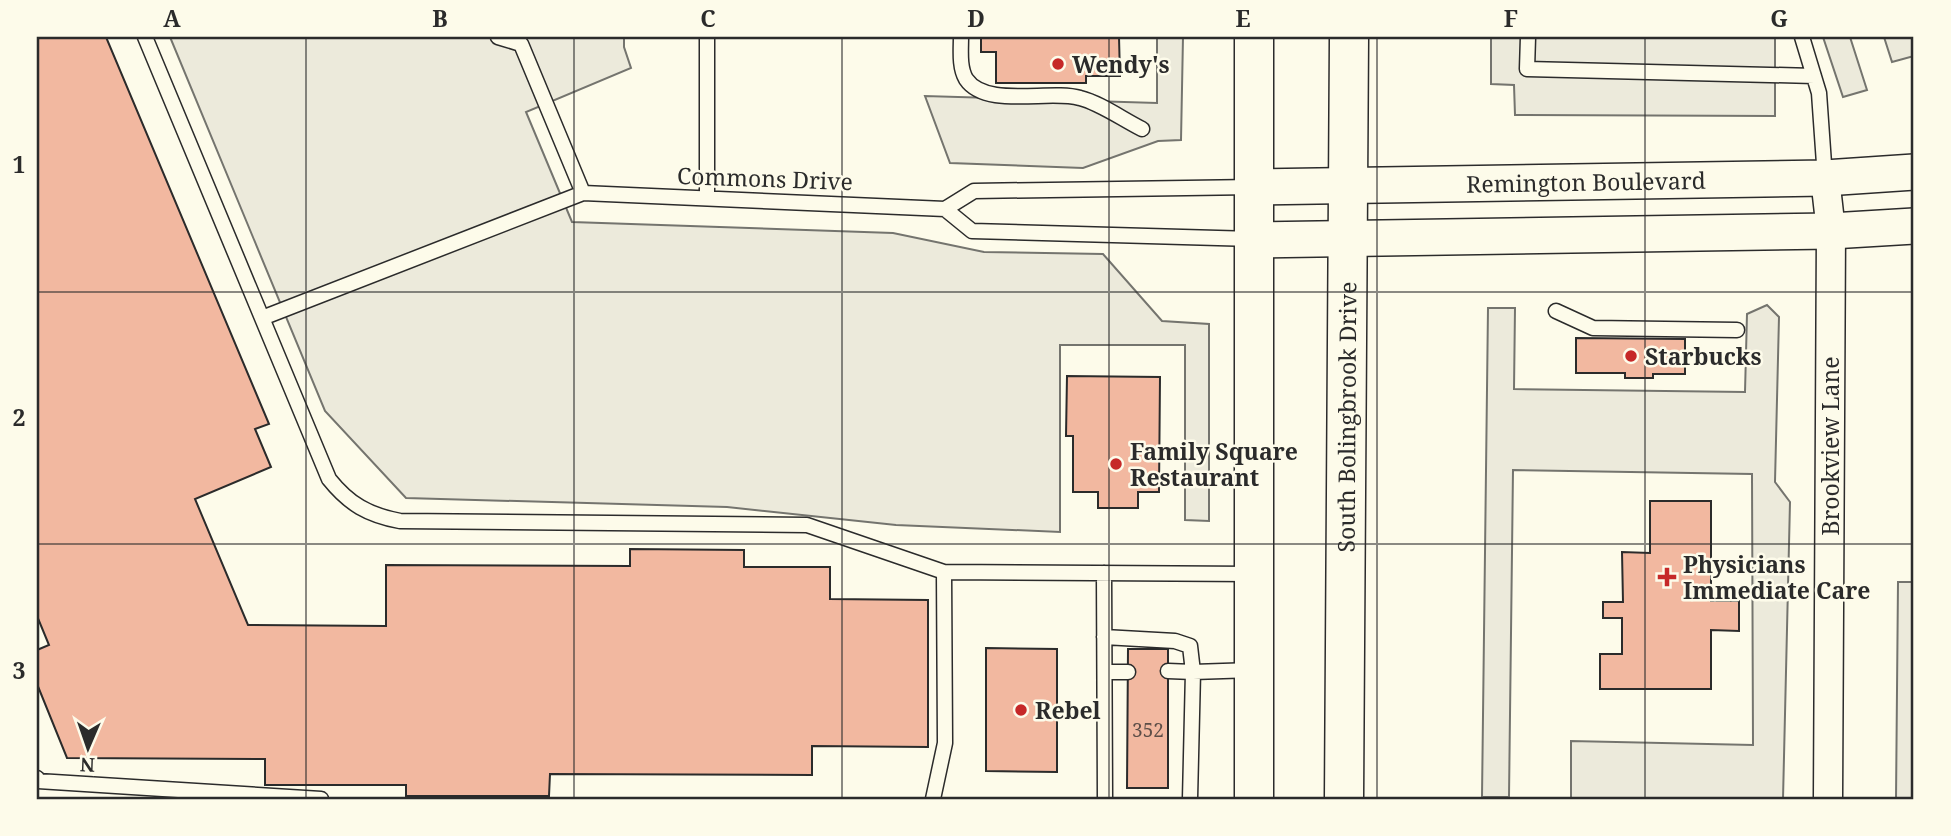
<svg xmlns="http://www.w3.org/2000/svg" width="1951" height="836" font-family="'Noto Serif',serif">
<style>
.parking{fill:#eceadb;stroke:#74746e;stroke-width:2}
.building{fill:#f2b8a0;stroke:#2b2b2b;stroke-width:2}
.lines{fill:none;stroke-linecap:round;stroke-linejoin:round}
.service-casing{stroke:#2b2b2b;stroke-width:17}
.minor-casing{stroke:#2b2b2b;stroke-width:31}
.tertiary-casing{stroke:#2b2b2b;stroke-width:38}
.primary-casing{stroke:#2b2b2b;stroke-width:41}
.service{stroke:#fdfbea;stroke-width:14}
.minor{stroke:#fdfbea;stroke-width:28}
.tertiary{stroke:#fdfbea;stroke-width:35}
.primary{stroke:#fdfbea;stroke-width:38}
.grid{fill:none;stroke:#2b2b2b;stroke-width:2;stroke-opacity:0.55}
.poi-dot{fill:#c62828;stroke:#fdfbea;stroke-width:2.5}
.labels{text-anchor:middle;dominant-baseline:central;stroke-width:5;stroke-linejoin:round;paint-order:stroke}
.number-label{font-size:19px;fill:#5d4e48}
.poi-label{font-size:23px;font-weight:bold;fill:#2b2b2b;stroke:#fdfbea;text-anchor:start}
.street-label{font-size:23px;fill:#2b2b2b;stroke:#fdfbea}
.neatline{fill:none;stroke:#2b2b2b;stroke-width:2.5}
.grid-label{font-size:23px;text-anchor:middle;font-weight:bold;fill:#2b2b2b}
</style>
<rect width="100%" height="100%" fill="#fdfbea"/>
<path class="parking" d="M170,37H624V47L631,68L526,112L572,222L893,233L984,252L1103,254L1162,321L1209,324V521L1185,520V345H1060V532L896,525L727,507L406,498L325,411Z
M1157,37H1183L1181,140L1158,141L1083,168L950,163L925,96L1157,103Z
M1491,37H1775V116L1515,115L1514,85L1491,84Z
M1823,37H1850L1867,90L1843,97Z
M1884,37H1914V56L1892,62Z
M1767,305L1779,317L1775,482L1790,502L1783,799H1571V741L1753,745L1752,474L1513,470L1509,797H1482L1488,308H1515L1514,389L1745,392L1747,314Z
M1914,559V799H1896L1898,582H1914Z"/>
<path class="building" d="M37,37H106L269,424L255,429L271,467L195,499L248,625L386,626V565L630,566V549L744,550V567H830V599L928,600V747L812,746V775L550,774L549,796H406V785H265V759L67,758L37,684V650L49,645L37,616Z
M981,37H1119L1120,76H1086V83H996V52H981Z
M1576,338L1685,339V374H1653V378H1625V373H1576Z
M1067,376L1160,377L1159,492H1138V508H1098V492H1073V436H1066Z
M1650,501H1711V601H1739V631L1711,630V689H1600V654H1622V618H1603V602H1623L1622,552L1650,553Z
M986,648L1057,649V772L986,771Z
M1128,649H1168V788H1127Z"/>
<g class="lines">
<defs>
<path id="service" d="M145,37L262,318L583,193L945,209L972,231L1253,239
M498,37L521,44L583,193
M961,37C961,50 959,67 966,79C986,109 1050,89 1080,98C1100,103 1122,119 1142,129
M1528,37L1527,69L1814,76
M1802,37L1819,93L1825,178
M707,198V37
M945,209L974,191L1254,187
M1556,311L1593,328L1737,330
M262,318L329,479C349,504 368,515 400,521L807,525L944,572L1253,574
M1104,573L1105,799
M1104,637L1175,641L1190,646L1193,672L1168,671
M1105,672H1128
M37,778L38,781L321,799
M933,799L945,743L944,572
M1190,799L1193,672L1253,670"/>
<path id="minor" d="M1825,178L1831,231L1828,799"/>
<g id="tertiary">
<path id="s1" d="M1255,187L1825,178L1914,172"/>
<path d="M1256,240L1831,231L1914,226"/>
</g>
<g id="primary">
<path d="M1254,37V799"/>
<path id="s2" d="M1344,799L1349,37"/>
</g>
</defs>
<use href="#service" class="service-casing"/>
<use href="#minor" class="minor-casing"/>
<use href="#tertiary" class="tertiary-casing"/>
<use href="#primary" class="primary-casing"/>
<use href="#service" class="service"/>
<use href="#minor" class="minor"/>
<use href="#tertiary" class="tertiary"/>
<use href="#primary" class="primary"/>
</g>
<path class="grid" d="M306,37V799M574,37V799M842,37V799M1109,37V799M1377,37V799M1645,37V799M37,292H1914M37,544H1914"/>
<g class="poi-dot">
<circle cx="1058" cy="64" r="7"/>
<circle cx="1631" cy="356" r="7"/>
<circle cx="1116" cy="464" r="7"/>
<path d="M1663.5 566.5h7v7h7v7h-7v7h-7v-7h-7v-7h7z"/>
<circle cx="1021" cy="710" r="7"/>
</g>
<g class="labels">
<g class="number-label">
<text x="1148" y="730">352</text>
</g>
<g class="poi-label">
<text x="1072" y="64">Wendy's</text>
<text x="1645" y="356">Starbucks</text>
<text x="1130" y="451">Family Square<tspan x="1130" dy="26">Restaurant</tspan></text>
<text x="1683" y="564">Physicians<tspan x="1683" dy="26">Immediate Care</tspan></text>
<text x="1035" y="710">Rebel</text>
</g>
<g class="street-label">
<text transform="translate(765 178) rotate(2)">Commons Drive</text>
<text stroke="none"><textPath href="#s1" startOffset="331">Remington Boulevard</textPath></text>
<text stroke="none"><textPath href="#s2" startOffset="382">South Bolingbrook Drive</textPath></text>
<text transform="translate(1830 446) rotate(-90)">Brookview Lane</text>
</g>
</g>
<rect width="1951" height="836" fill="none" stroke="#fdfbea" stroke-width="77"/>
<g transform="translate(88 748) rotate(182)" stroke="#fdfbea" stroke-width="5" paint-order="stroke">
<path d="M0-5L12 26L0 18L-12 26Z" fill="#2b2b2b"/>
<text y="-10" font-size="19" font-weight="bold" text-anchor="middle" fill="#2b2b2b">N</text>
</g>
<rect x="38" y="38" width="1874" height="760" class="neatline"/>
<g class="grid-label">
<text x="172" y="27">A</text>
<text x="440" y="27">B</text>
<text x="708" y="27">C</text>
<text x="976" y="27">D</text>
<text x="1243" y="27">E</text>
<text x="1511" y="27">F</text>
<text x="1779" y="27">G</text>
<text x="19" y="173">1</text>
<text x="19" y="426">2</text>
<text x="19" y="679">3</text>
</g>
</svg>
